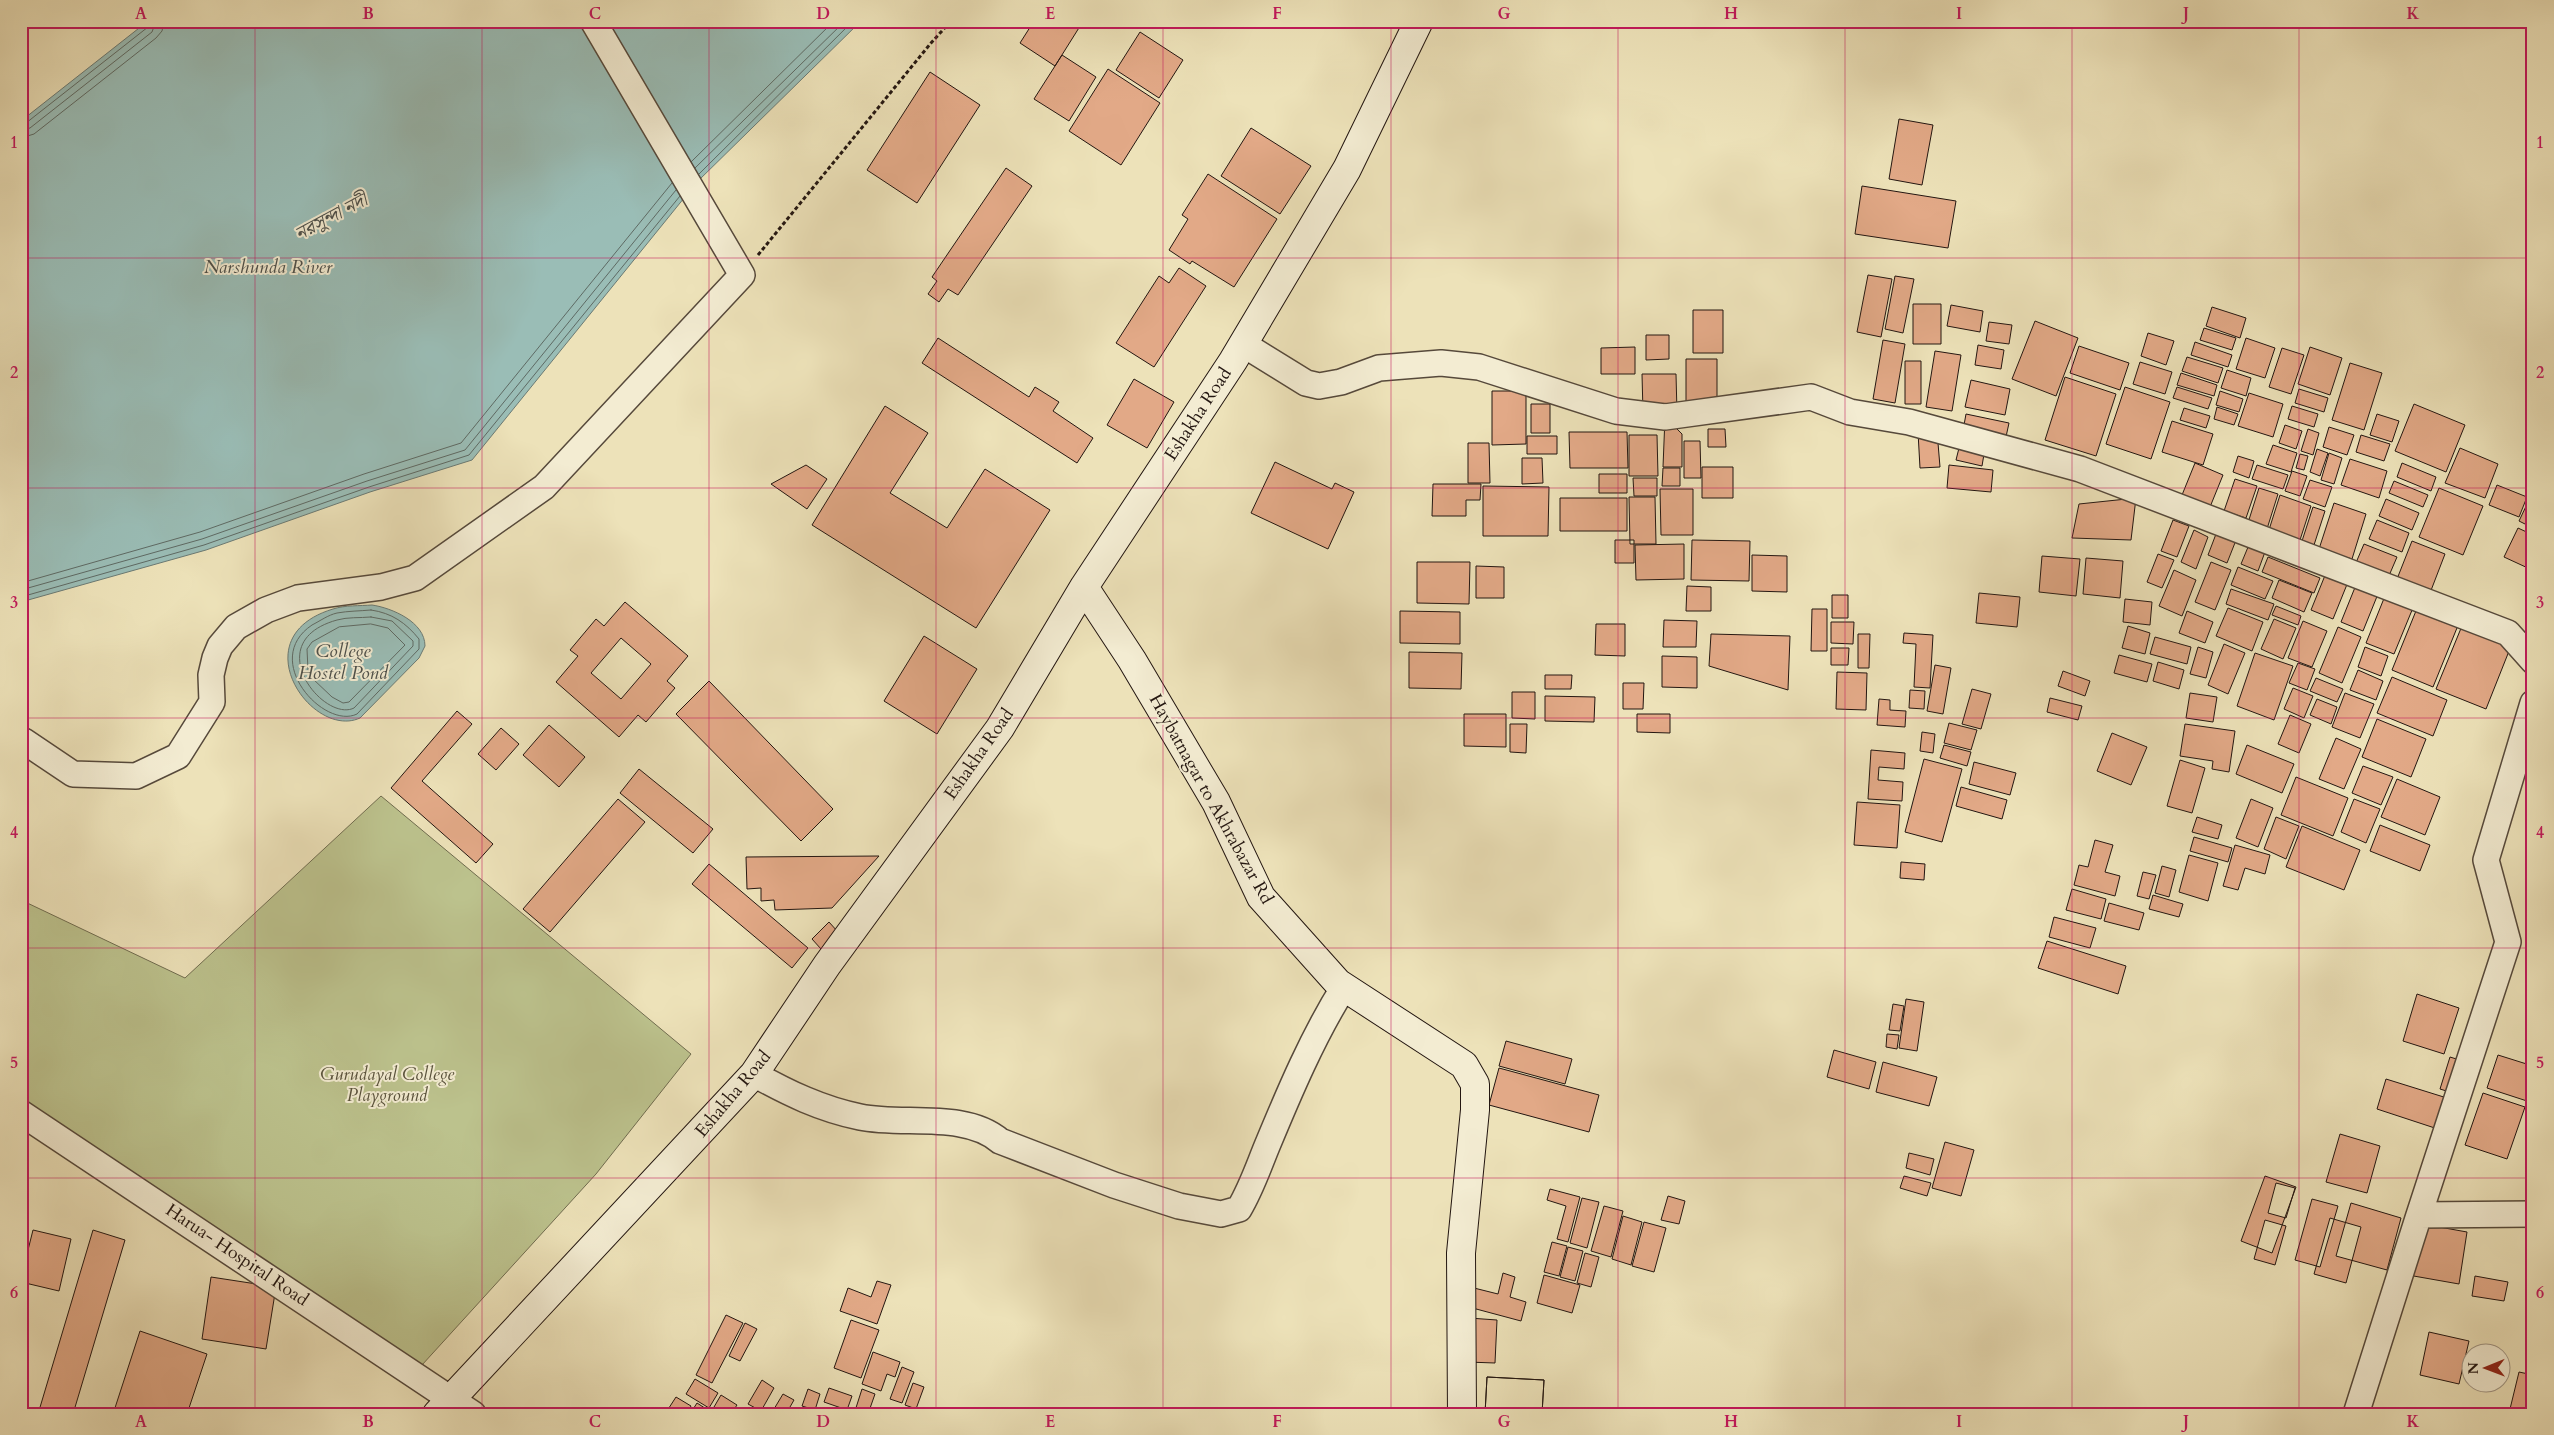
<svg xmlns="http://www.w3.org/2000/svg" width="2554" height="1435" font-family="Cardo,'Noto Serif Bengali',serif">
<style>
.green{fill:#bcc28d;stroke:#706c4f}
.water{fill:#9abdb6;stroke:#6a7a74}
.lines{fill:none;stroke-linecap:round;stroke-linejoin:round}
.shore{stroke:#5e6a64;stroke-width:1}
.building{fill:#e2a987;stroke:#231611;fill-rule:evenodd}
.street-casing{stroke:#56493b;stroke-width:28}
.secondary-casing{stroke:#231611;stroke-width:30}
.path{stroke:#231611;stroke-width:3;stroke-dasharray:4 2.5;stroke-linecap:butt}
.street{stroke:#f3ecd2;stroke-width:25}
.secondary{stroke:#f3ecd2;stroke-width:28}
.grid{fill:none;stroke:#c2185b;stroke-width:1;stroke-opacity:0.55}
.labels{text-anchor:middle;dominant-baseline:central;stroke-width:4;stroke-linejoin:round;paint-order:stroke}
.street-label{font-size:18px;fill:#231611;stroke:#f3ecd2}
.park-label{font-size:18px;font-style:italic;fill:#59523c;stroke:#f3ecd2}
.water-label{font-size:19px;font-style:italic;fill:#4d504b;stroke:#f3ecd2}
.neatline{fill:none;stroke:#c2185b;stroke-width:2}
.grid-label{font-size:16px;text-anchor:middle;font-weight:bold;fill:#c2185b}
</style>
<rect width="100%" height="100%" fill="#ede2b9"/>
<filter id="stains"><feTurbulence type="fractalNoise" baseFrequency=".004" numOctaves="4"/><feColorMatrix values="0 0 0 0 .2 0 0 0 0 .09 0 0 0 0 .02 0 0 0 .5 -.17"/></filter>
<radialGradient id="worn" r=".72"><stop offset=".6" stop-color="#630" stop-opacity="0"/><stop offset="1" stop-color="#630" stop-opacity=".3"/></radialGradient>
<path class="green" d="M381,796L691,1054L596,1174L422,1365L21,1101V900L185,978Z"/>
<path class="water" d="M148,21H861L697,182L472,460L370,492L206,550L21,602V121Z
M372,605C392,608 425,622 425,646L419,658L360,718C312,740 240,637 333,609C345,605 360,606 372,605Z"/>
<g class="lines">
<path class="shore" d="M21,124L26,123L148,27L150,21
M21,130L30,128L152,32L156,21
M21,138L34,134L156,38L162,31L164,21
M691,162L834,21
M695,168L845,21
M699,174L853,21
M21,583L200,532L364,474L461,443L672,183
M21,590L202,539L367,481L465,450L676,190
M21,597L204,545L369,487L469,455L680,196
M371,610C392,613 406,623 419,639V649L357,714C324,730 260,660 312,625C320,621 328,615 337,613C348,611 360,611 371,610Z
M371,617L392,621L413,641V646L354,708C324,723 258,642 337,620C347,617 360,618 371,617Z
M371,624L388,628L405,645L349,702L343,703L332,697L313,679L308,670L307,649L312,642L339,627Z"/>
</g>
<path class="building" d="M1034,21L1082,23L1055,66L1020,43Z
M1140,32L1183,60L1159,98L1116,70Z
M1062,55L1096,77L1069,121L1034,99Z
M1108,69L1160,103L1121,165L1069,131Z
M930,72L980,105L917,203L867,170Z
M1899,119L1933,125L1922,185L1889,179Z
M1251,128L1311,166L1280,214L1221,176Z
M1006,168L1032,186L958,295L948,289L939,302L928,294L937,281L932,277Z
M1208,174L1277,219L1234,287L1192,261L1190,264L1169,250L1188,219L1182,215Z
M1862,186L1956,201L1948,248L1855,234Z
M1179,268L1206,286L1154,367L1116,343L1159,276L1169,283Z
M1868,275L1892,279L1881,337L1857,332Z
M1895,276L1914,279L1903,333L1885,329Z
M1913,304H1941V344H1913Z
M1951,305L1983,311L1980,332L1947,326Z
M2212,307L2246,318L2240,338L2206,326Z
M1693,310H1723V353H1693Z
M2035,321L2078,338L2056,396L2012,379Z
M1989,322L2012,325L2009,344L1986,341Z
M2204,328L2236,338L2232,350L2200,340Z
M2148,333L2174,341L2166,365L2141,356Z
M1646,335H1669V359L1646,360Z
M938,338L1029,397L1035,387L1059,402L1053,411L1093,438L1077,463L922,363Z
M2246,338L2275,348L2265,378L2236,369Z
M1883,340L1905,344L1895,403L1873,399Z
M2195,342L2232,355L2228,367L2191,355Z
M1978,345L2004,350L2001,369L1975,365Z
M2079,346L2129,363L2120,390L2070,373Z
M1635,347V374H1601V348Z
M2310,347L2342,358L2330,395L2298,384Z
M2282,348L2304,355L2291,394L2269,387Z
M1935,351L1961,355L1952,411L1926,407Z
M2187,357L2223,368L2218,383L2182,371Z
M1686,359H1717V413L1686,414Z
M1905,361H1921V404H1905Z
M2140,362L2172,372L2165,394L2133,384Z
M2350,363L2382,373L2364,430L2332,420Z
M2227,370L2251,378L2246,396L2221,388Z
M2181,373L2217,385L2214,396L2177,385Z
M1642,374H1676L1677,413H1643Z
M2065,377L2116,394L2096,456L2045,440Z
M1134,379L1174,402L1147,448L1107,425Z
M1971,380L2010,389L2005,415L1965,407Z
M2125,387L2170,402L2151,459L2106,444Z
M2177,387L2212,398L2208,409L2173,398Z
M2299,389L2328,398L2324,412L2295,403Z
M1492,391H1526V444L1492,445Z
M2220,391L2243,399L2239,412L2216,405Z
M2249,393L2283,404L2273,437L2238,426Z
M1531,404H1550V433H1531Z
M2414,404L2465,425L2446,472L2395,451Z
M885,406L928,433L890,493L947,528L985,469L1050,510L976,628L812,525Z
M2292,406L2318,414L2314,427L2288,419Z
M2217,407L2238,414L2234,425L2214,419Z
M2184,408L2210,416L2206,428L2180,420Z
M1966,414L2009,423L2004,446L1962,436Z
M2377,414L2399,421L2392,442L2370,435Z
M1665,417L1682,434V467H1663Z
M2172,421L2213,434L2203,465L2162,452Z
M2285,425L2302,431L2296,449L2279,443Z
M2329,427L2354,435L2347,455L2323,447Z
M1708,429H1725L1726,447H1708Z
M2308,429L2319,433L2313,455L2301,451Z
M1937,431L1940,467L1920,468L1918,432Z
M1569,432H1627L1628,468H1570Z
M1629,435H1657L1658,476H1629Z
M2361,435L2390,444L2384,461L2356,452Z
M1527,436H1557V454H1527Z
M1684,441H1700L1701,478H1684Z
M1468,443H1489L1490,483H1468Z
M2273,445L2297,453L2291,472L2266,464Z
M1959,448L1984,454L1982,466L1956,460Z
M2460,448L2498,464L2485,498L2445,483Z
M2317,449L2328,453L2320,476L2310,472Z
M2329,453L2342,458L2334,484L2321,480Z
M2300,454L2308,456L2304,470L2296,468Z
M2238,456L2254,461L2249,478L2233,472Z
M1522,458H1542L1543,483L1522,484Z
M2350,459L2387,471L2379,498L2341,485Z
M1275,462L1332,489L1335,483L1354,492L1328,549L1251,513Z
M2195,463L2223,475L2210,507L2182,495Z
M2402,463L2436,477L2431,491L2397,477Z
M806,465L827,479L807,509L771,484Z
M1949,465L1993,470L1991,492L1947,488Z
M2257,465L2288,475L2283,489L2252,479Z
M1702,467H1733V498H1702Z
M1663,468H1680V486H1662Z
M2292,471L2307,476L2300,496L2285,491Z
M1599,474H1627V493H1599Z
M1633,478H1657V496H1634Z
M2235,479L2257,486L2246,518L2224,511Z
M2310,480L2332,487L2325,507L2303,499Z
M2394,481L2428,495L2423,507L2389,493Z
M1433,484H1481L1480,500H1466V516H1432Z
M2497,485L2527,497L2519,517L2489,505Z
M1483,486L1549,487L1548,536H1483Z
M2259,488L2278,494L2266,532L2247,526Z
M2439,488L2483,506L2463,555L2419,537Z
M1660,489H1693V535H1661Z
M2280,495L2311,506L2299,543L2268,533Z
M1629,497H1655L1656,544H1630Z
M1560,498H1627V531H1560Z
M2136,498L2131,540L2072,538L2079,504Z
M2386,499L2419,513L2412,530L2379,516Z
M2529,500L2533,502L2531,527L2519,521Z
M2334,503L2366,514L2352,559L2319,549Z
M2313,507L2325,511L2314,545L2302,541Z
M2173,520L2189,526L2177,557L2161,551Z
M2377,520L2409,533L2402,552L2369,539Z
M2242,525L2227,563L2208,555L2216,534Z
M2518,528L2533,535V564L2530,569L2504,557Z
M2194,530L2208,537L2196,569L2181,562Z
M2253,535L2269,541L2258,571L2241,564Z
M1615,540H1634V563H1615Z
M1692,540L1750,541L1749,581L1691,580Z
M2412,541L2445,554L2430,593L2397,579Z
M1684,544V579L1636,580L1635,545Z
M2364,544L2397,557L2388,578L2355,565Z
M2158,554L2174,560L2162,588L2147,582Z
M1752,555L1787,556V592L1752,591Z
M2042,556L2080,559L2076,596L2039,592Z
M2268,557L2320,578L2314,593L2262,572Z
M2086,558L2123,561L2120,598L2083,594Z
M1417,562H1470L1469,604L1417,603Z
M2211,562L2231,570L2215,610L2195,602Z
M1476,566L1504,567V598H1476Z
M2238,567L2273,581L2265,599L2231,585Z
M2328,568L2350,577L2333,619L2311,610Z
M2174,570L2196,580L2182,616L2159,606Z
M2360,575L2382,584L2363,631L2341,622Z
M2279,580L2312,593L2304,612L2272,598Z
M1687,586L1711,587V611H1686Z
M2389,586L2417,598L2394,654L2366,643Z
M2231,589L2274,604L2268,620L2226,604Z
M1979,593L2020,597L2017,627L1976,623Z
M1832,595H1848V618H1832Z
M2125,599L2152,602L2150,625L2123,622Z
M2420,601L2461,618L2433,687L2392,670Z
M625,602L688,656L667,681L675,688L646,722L638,715L619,737L556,682L578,656L570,650L596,619L604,626ZM621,638L651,664L621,699L591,673Z
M2276,606L2301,616L2298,625L2272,615Z
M2228,608L2263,622L2252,651L2216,636Z
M1812,609H1827V651H1811Z
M1400,611L1460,612V644L1400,643Z
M2187,611L2213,622L2205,643L2179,633Z
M2274,619L2296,628L2283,659L2261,649Z
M1664,620L1697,621L1696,647H1663Z
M2303,621L2327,631L2312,667L2288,658Z
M2464,621L2513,641L2486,709L2436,689Z
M1831,622H1854L1853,644L1831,643Z
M1596,624H1625V656L1595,655Z
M2128,626L2150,633L2145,654L2122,648Z
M2338,627L2361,637L2342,683L2319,673Z
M1904,633L1933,635L1930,688L1914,687L1916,644L1903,643Z
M1711,634L1790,636L1788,690L1709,666Z
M1858,634H1870L1869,668H1858Z
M924,636L977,669L937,734L884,701Z
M2155,637L2191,647L2187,664L2150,654Z
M2224,644L2245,653L2228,694L2208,685Z
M2198,647L2213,652L2206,678L2190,674Z
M2365,647L2388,656L2381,676L2358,667Z
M1831,648H1849L1848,665H1831Z
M1409,652L1462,653L1461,689L1409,688Z
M2255,653L2293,666L2274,720L2237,706Z
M2119,655L2152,664L2147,682L2114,673Z
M1662,656L1697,657V688L1662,687Z
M2158,662L2184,670L2179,689L2153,681Z
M2298,663L2315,669L2307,690L2289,683Z
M1935,665L1951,668L1943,714L1927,711Z
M2358,670L2383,681L2376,700L2350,690Z
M2063,671L2090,681L2085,696L2058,686Z
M1837,672L1867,673L1866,710L1836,709Z
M1545,675H1572L1571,689H1545Z
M2392,677L2447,700L2433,736L2377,713Z
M2316,678L2343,689L2337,702L2310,691Z
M709,681L833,809L801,841L676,714Z
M1623,683H1644L1643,709H1623Z
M2293,688L2313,696L2304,718L2284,709Z
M1972,689L1991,694L1981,729L1962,724Z
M1910,690L1925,691L1924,709L1909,708Z
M1512,692H1535V719L1512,718Z
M2190,693L2217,697L2213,722L2186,718Z
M2345,693L2374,704L2360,738L2332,727Z
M1545,696L1595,697L1594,722L1545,721Z
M2050,698L2082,706L2078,720L2047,712Z
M1879,699L1890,700V710L1906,711L1905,727L1877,725Z
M2317,699L2337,707L2331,724L2310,715Z
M457,711L472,724L422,781L493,844L476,863L391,788Z
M1464,714H1506V747L1464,746Z
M1637,714H1670V733L1637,732Z
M2290,715L2311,724L2299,753L2278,744Z
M2377,719L2426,739L2411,777L2362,757Z
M1949,723L1977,730L1971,750L1944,743Z
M1510,724H1527L1526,753L1510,752Z
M2185,724L2235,731L2229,772L2212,769L2213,761L2180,756Z
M549,725L585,757L559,787L523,755Z
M501,728L519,744L496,770L478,754Z
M1922,732L1935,734L1933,753L1920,751Z
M2112,733L2147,747L2131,785L2097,771Z
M2336,738L2361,749L2344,789L2319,779Z
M1944,745L1971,752L1967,766L1940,758Z
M2247,745L2294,764L2282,793L2236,774Z
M1871,750L1905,753L1904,769L1879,767L1878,780L1903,782L1902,801L1868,799Z
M1924,759L1962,769L1942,842L1905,832Z
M2180,760L2205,768L2192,813L2167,806Z
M1974,762L2016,773L2010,795L1969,784Z
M2363,766L2393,777L2381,805L2352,793Z
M639,769L713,829L693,853L620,793Z
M2296,777L2348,798L2333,836L2281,815Z
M2397,779L2440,797L2425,835L2381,817Z
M1961,787L2007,800L2002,819L1956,806Z
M618,799L645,822L550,932L523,909Z
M2251,799L2273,808L2258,847L2236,838Z
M2354,799L2380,809L2366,843L2341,832Z
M1857,802L1900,805L1897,848L1854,845Z
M2197,817L2222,825L2218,839L2192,832Z
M2276,817L2299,826L2286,859L2264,849Z
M2380,825L2430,845L2420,871L2370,851Z
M2302,826L2360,850L2344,890L2286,867Z
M2194,837L2232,848L2228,862L2190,851Z
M2095,840L2113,845L2105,872L2120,876L2115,896L2074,885L2079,865L2088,867Z
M2235,845L2270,855L2265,874L2245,868L2238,890L2223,886Z
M2189,855L2218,863L2208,901L2179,892Z
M879,856L832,908L775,910L774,900L761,901V888L747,889L746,857Z
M1901,862L1925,864L1924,880L1900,878Z
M709,864L808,948L792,968L692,884Z
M2162,866L2176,870L2169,897L2155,893Z
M2143,872L2156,875L2149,899L2137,896Z
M2072,889L2106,899L2101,919L2066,910Z
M2153,895L2183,904L2179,917L2149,909Z
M2109,903L2144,913L2139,930L2104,921Z
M2054,917L2096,928L2090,948L2049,937Z
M829,922L838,932L821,949L812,939Z
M2047,941L2126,966L2118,994L2038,968Z
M2417,994L2459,1008L2444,1054L2403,1041Z
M1906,999L1924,1002L1917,1051L1899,1048Z
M1893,1004L1904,1006L1900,1031L1889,1030Z
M1887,1034L1899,1035L1897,1049L1886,1047Z
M1506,1041L1572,1059L1565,1084L1499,1066Z
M1834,1050L1876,1062L1869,1089L1827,1077Z
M2498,1055L2533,1066V1084L2527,1101L2487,1088Z
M2450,1057L2479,1066L2469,1098L2440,1089Z
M1883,1062L1937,1077L1929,1106L1876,1092Z
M1499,1068L1599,1095L1589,1132L1489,1105Z
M2386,1079L2463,1103L2453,1134L2377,1109Z
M2483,1093L2525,1107L2507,1159L2465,1145Z
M2340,1134L2380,1146L2367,1193L2326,1182Z
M1945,1142L1974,1150L1961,1196L1932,1188Z
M1909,1153L1934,1159L1930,1175L1906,1168Z
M1904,1176L1931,1183L1927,1196L1900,1188Z
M2265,1176L2296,1187L2272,1253L2241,1241Z
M2276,1183L2295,1188L2286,1218L2268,1213Z
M1550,1189L1580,1197L1568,1242L1557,1239L1566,1206L1547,1200Z
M1668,1196L1685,1201L1679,1224L1661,1220Z
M1582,1198L1599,1202L1587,1248L1570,1243Z
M2312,1199L2338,1206L2320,1267L2295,1260Z
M2351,1203L2401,1218L2387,1270L2336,1256Z
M1604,1206L1623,1211L1611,1257L1591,1251Z
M1623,1216L1642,1222L1631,1265L1612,1259Z
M2330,1218L2361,1227L2346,1283L2314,1274Z
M2265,1220L2286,1226L2275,1265L2254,1259Z
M1644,1222L1666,1228L1654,1272L1632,1266Z
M2417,1223L2467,1232L2459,1284L2408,1275Z
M33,1230L71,1239L59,1291L21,1282V1249L28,1250Z
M93,1230L125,1240L73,1414H38Z
M1552,1242L1567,1246L1559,1276L1544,1272Z
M1568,1247L1583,1251L1575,1281L1560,1277Z
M1585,1253L1599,1257L1591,1287L1577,1283Z
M1503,1273L1515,1277L1510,1297L1526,1302L1521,1321L1465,1306L1470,1287L1498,1294Z
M1544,1275L1580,1285L1572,1313L1537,1303Z
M2475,1276L2508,1282L2504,1301L2472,1296Z
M211,1277L276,1287L266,1349L202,1339Z
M877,1281L891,1285L877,1324L840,1311L848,1288L871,1297Z
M726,1315L743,1323L712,1383L696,1375Z
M1469,1318L1497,1320L1495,1363L1467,1362Z
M851,1320L879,1330L861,1378L834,1368Z
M745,1323L757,1329L740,1361L729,1356Z
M140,1331L207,1354L187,1414H113Z
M2429,1332L2469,1341L2459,1384L2420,1375Z
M873,1352L900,1362L895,1377L887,1374L881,1391L862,1384Z
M902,1367L914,1372L902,1403L890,1399Z
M2519,1372L2533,1375V1414L2510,1409Z
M1487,1377L1544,1380L1542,1414H1485Z
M1487,1377L1544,1380L1542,1414H1485Z
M695,1379L718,1393L709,1408L686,1394Z
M762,1380L774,1388L761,1411L748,1404Z
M913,1383L924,1387L916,1409L905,1405Z
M829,1388L852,1396L847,1410L824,1402Z
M808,1389L820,1394L815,1410L802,1406Z
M862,1389L875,1394L868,1414H854Z
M783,1394L794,1400L786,1414H771Z
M721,1395L737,1405L731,1414H725L714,1407Z
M676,1397L691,1406L687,1414H665Z
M697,1403L714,1414H690Z"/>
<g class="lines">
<defs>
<path id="street" d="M1243,344L1306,383L1319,386L1341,382L1379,368L1441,363L1479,367L1616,411L1665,417L1811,397L1850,412L1909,422L2080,469L2508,633L2533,661
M24,741L73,774L136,776L178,756L212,702L211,675L215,658L220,646L236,627L266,610L298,598L381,587L415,578L544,487L742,275L593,21
M754,1074C788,1093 821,1109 860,1117C903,1126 965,1111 1000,1141L1114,1185L1179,1206L1221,1214L1239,1209C1251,1189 1258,1168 1267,1146C1289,1093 1313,1036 1344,987
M21,1113L473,1414
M2419,1215L2508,942L2486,860L2533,703
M2356,1414L2419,1215L2533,1214"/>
<path id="secondary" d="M1084,587L1132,660L1216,802L1261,897L1338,983L1464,1065L1475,1084V1110L1461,1253L1462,1414
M437,1414L754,1074L827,965L1000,728L1084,587L1233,361L1347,169L1419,21"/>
</defs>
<use href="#street" class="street-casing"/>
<use href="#secondary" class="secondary-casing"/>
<path class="path" d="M758,255L931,43L951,21"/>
<use href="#street" class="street"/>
<use href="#secondary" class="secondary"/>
</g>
<path class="grid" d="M255,21V1414M482,21V1414M709,21V1414M936,21V1414M1163,21V1414M1391,21V1414M1618,21V1414M1845,21V1414M2072,21V1414M2299,21V1414M21,258H2533M21,488H2533M21,718H2533M21,948H2533M21,1178H2533"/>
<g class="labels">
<g class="street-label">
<text transform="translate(1198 414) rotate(-57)">Eshakha Road</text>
<text transform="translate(979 754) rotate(-55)">Eshakha Road</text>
<text transform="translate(1211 799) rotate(61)">Haybatnagar to Akhrabazar Rd</text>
<text transform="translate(733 1094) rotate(-50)">Eshakha Road</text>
<text transform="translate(237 1255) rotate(34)">Harua- Hospital Road</text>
</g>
<g class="park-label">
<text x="387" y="1074">Gurudayal College<tspan x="387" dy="21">Playground</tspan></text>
</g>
<g class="water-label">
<text transform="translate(331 217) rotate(-28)">নরসুন্দা নদী</text>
<text x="268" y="267">Narshunda River</text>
<text x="343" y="651">College<tspan x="343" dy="22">Hostel Pond</tspan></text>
</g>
</g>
<rect width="2554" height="1435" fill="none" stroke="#ede2b9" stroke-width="55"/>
<g transform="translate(2486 1368) rotate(269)"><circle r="24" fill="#f3ecd2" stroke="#a09685"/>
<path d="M0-4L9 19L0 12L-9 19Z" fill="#8f2418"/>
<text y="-8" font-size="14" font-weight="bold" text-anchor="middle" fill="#231611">N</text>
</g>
<rect x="28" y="28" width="2498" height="1380" class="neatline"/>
<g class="grid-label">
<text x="141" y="19">A</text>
<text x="368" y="19">B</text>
<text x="595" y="19">C</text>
<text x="823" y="19">D</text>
<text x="1050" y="19">E</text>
<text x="1277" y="19">F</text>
<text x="1504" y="19">G</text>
<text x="1731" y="19">H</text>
<text x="1959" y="19">I</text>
<text x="2186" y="19">J</text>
<text x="2413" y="19">K</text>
<text x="14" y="148">1</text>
<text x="2540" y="148">1</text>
<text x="14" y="378">2</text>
<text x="2540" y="378">2</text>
<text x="14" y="608">3</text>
<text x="2540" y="608">3</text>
<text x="14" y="838">4</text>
<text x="2540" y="838">4</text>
<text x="14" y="1068">5</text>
<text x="2540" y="1068">5</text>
<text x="14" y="1298">6</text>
<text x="2540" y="1298">6</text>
<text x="141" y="1427">A</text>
<text x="368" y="1427">B</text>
<text x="595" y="1427">C</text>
<text x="823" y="1427">D</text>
<text x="1050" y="1427">E</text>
<text x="1277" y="1427">F</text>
<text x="1504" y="1427">G</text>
<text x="1731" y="1427">H</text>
<text x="1959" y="1427">I</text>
<text x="2186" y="1427">J</text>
<text x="2413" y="1427">K</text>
</g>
<rect width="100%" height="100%" filter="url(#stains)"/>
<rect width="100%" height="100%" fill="url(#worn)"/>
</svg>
